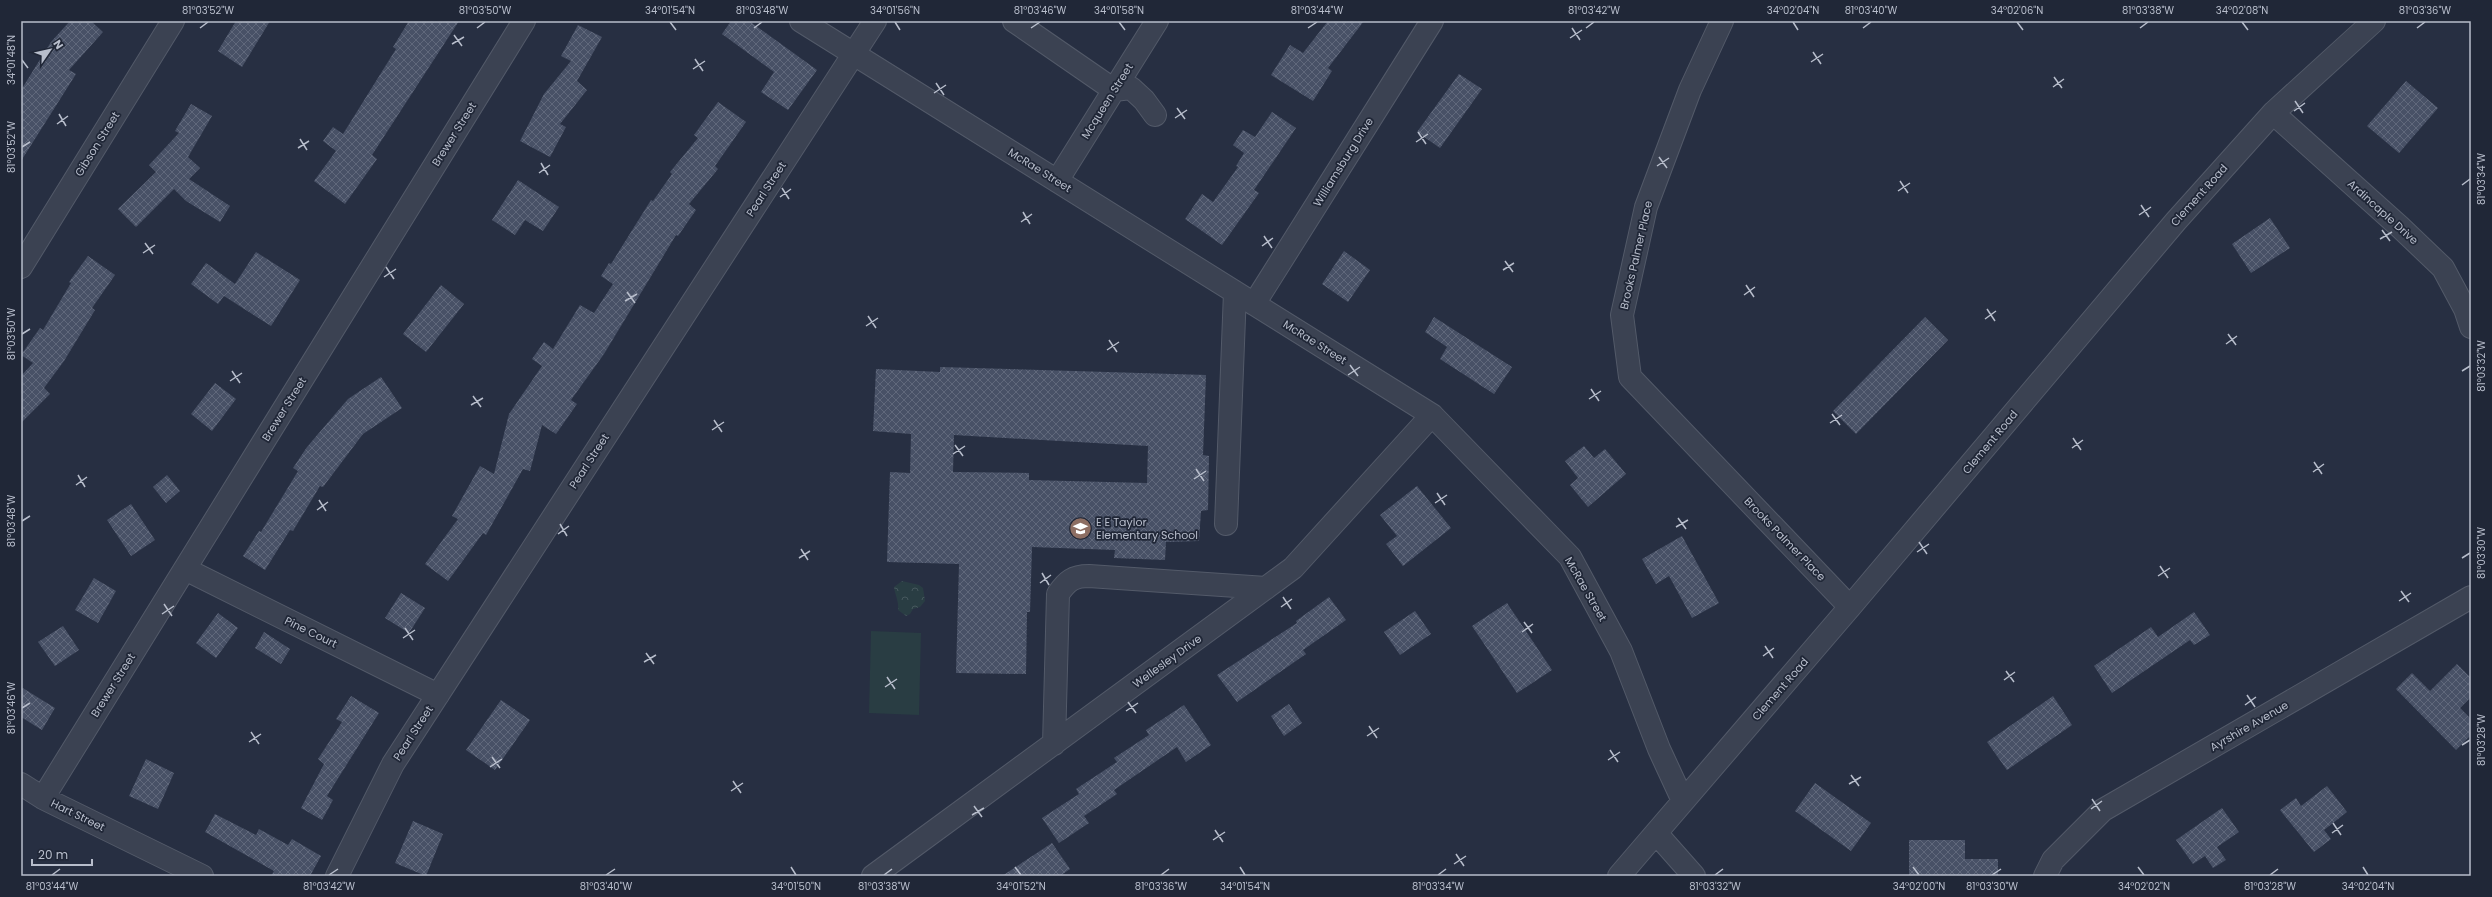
<svg xmlns="http://www.w3.org/2000/svg" width="2492" height="897" font-family="Poppins,sans-serif">
<style>
.grass{fill:#293d43}
.forest{fill:url(#forest-crowns)}
.building{fill:url(#building-cross-hatch);fill-rule:evenodd}
.lines{fill:none;stroke-linecap:round;stroke-linejoin:round}
.minor-casing{stroke:#535a69;stroke-width:24}
.minor{stroke:#3b4252;stroke-width:22}
.ticks{fill:none;stroke:#b8becc;stroke-width:1.5}
.labels{text-anchor:middle;dominant-baseline:central;stroke-width:3.5;stroke-linejoin:round;paint-order:stroke}
.street-label{font-size:11px;fill:#b8becc;stroke:#202737}
.poi-label{font-size:11px;fill:#b8becc;stroke:#202737;text-anchor:start}
.neatline{fill:none;stroke:#b8becc;stroke-width:1.5}
.ticks-label{font-size:10px;text-anchor:middle;fill:#b8becc}
</style>
<defs>
<pattern id="forest-crowns" width="20" height="18" patternUnits="userSpaceOnUse"><rect width="20" height="18" fill="#293d43"/><path d="M2 6a3 3 0 1 1 6 0M12 15a3 3 0 1 1 6 0" fill="none" stroke="#46575d"/></pattern>
<pattern id="building-cross-hatch" width="8" height="8" patternUnits="userSpaceOnUse"><rect width="8" height="8" fill="#485166"/><path d="M0 0l8 8M0 8l8-8" fill="none" stroke="#60687b"/></pattern>
</defs>
<rect width="100%" height="100%" fill="#272f42"/>
<path class="grass" d="M871,631L921,633L919,715L869,713Z"/>
<path class="forest" d="M902,581L919,585L923,588L925,601L920,607L913,609L910,614L906,616L898,610C899,601 895,595 894,587Z"/>
<path class="building" d="M70,21H91L103,32L69,70L76,74L21,161V90L51,42Z
M236,21H270L242,67L218,51Z
M409,21H459L372,155L377,159L345,204L314,181L336,151L323,141L333,127L343,134L396,49L393,47Z
M731,21H749L817,70L788,110L761,92L774,72L722,34Z
M1328,21H1364L1328,68L1332,71L1313,101L1271,75L1290,45L1303,53Z
M578,25L602,37L577,81L587,90L560,124L566,127L550,157L520,141L544,94L571,61L561,56Z
M1459,74L1482,89L1440,148L1417,132Z
M2406,81L2438,108L2399,153L2367,126Z
M718,102L746,122L715,166L718,169L689,204L696,210L678,236L676,235L604,354L571,400L577,404L556,434L542,425L530,471L523,469L486,535L483,533L448,581L425,564L458,519L452,516L480,466L494,474L509,414L542,366L532,359L544,342L553,349L580,305L594,313L613,284L601,276L609,263L611,264L651,200L653,201L672,174L670,172L698,138L694,135Z
M191,104L212,116L188,157L200,168L189,179L230,206L220,222L186,201L174,189L136,227L118,209L156,172L149,165L179,133L175,131Z
M1272,112L1296,128L1254,190L1259,193L1222,245L1185,219L1202,194L1213,202L1238,167L1236,166L1244,153L1233,145L1243,130L1255,137Z
M518,180L559,207L543,231L525,220L515,235L492,220Z
M2270,218L2290,248L2251,273L2232,244Z
M1344,251L1370,270L1348,302L1322,284Z
M256,252L300,280L271,326L224,296L218,304L191,284L206,263L235,284Z
M88,256L115,275L92,308L95,310L64,361L44,388L50,394L21,423V376L33,363L21,355L40,328L43,330L71,283L69,282Z
M441,285L464,304L426,352L403,334Z
M1434,317L1512,367L1494,394L1440,359L1447,347L1425,332Z
M1925,317L1948,340L1856,434L1833,411Z
M940,367L1206,375L1203,455L1209,456L1208,510L1201,511L1199,541L1166,542L1165,560L1114,558L1115,550L1032,547L1030,612H1027L1026,674L956,673L959,564L887,562L890,472L910,473L911,434L873,431L876,369L940,372ZM954,435L1148,446L1147,483L1029,480V473L953,472Z
M381,377L402,408L363,434L323,487L320,486L293,531L290,530L265,570L243,556L259,531L261,532L298,471L293,468L307,447L348,399Z
M215,383L236,399L212,431L191,414Z
M1584,446L1594,458L1605,449L1626,474L1588,507L1570,485L1578,478L1565,461Z
M167,475L180,491L166,503L153,487Z
M1417,486L1451,528L1403,566L1386,544L1397,536L1380,515Z
M131,504L155,540L131,556L107,520Z
M1682,536L1719,603L1692,618L1669,576L1656,584L1642,559Z
M94,578L116,591L98,623L75,610Z
M401,593L425,608L409,633L385,618Z
M1329,597L1346,620L1303,650L1306,654L1237,702L1217,675L1297,623L1296,621Z
M1507,603L1552,670L1517,693L1472,626Z
M1415,611L1431,634L1400,655L1384,632Z
M2194,612L2210,635L2194,645L2190,640L2112,693L2094,666L2151,627L2158,637Z
M218,613L238,628L216,658L196,643Z
M63,626L79,650L55,666L38,642Z
M264,632L290,649L281,664L255,648Z
M2457,664L2471,678V697L2460,708L2471,719V735L2456,750L2396,689L2412,673L2430,691Z
M21,687L55,708L42,730L21,717Z
M351,696L379,713L327,796L333,800L322,820L301,808L324,764L318,759L342,722L336,719Z
M2053,696L2072,725L2007,770L1987,742Z
M501,700L530,720L495,770L466,750Z
M1289,704L1302,723L1284,736L1271,716Z
M1184,705L1211,745L1186,762L1177,747L1114,790L1117,794L1084,816L1089,823L1059,843L1042,818L1079,794L1076,789L1117,762L1114,758L1149,735L1146,730Z
M146,759L174,773L158,809L129,796Z
M1815,783L1871,823L1851,851L1795,811Z
M2327,786L2347,812L2324,830L2331,839L2314,852L2280,810L2296,798L2301,806Z
M2222,808L2239,832L2217,847L2226,860L2213,868L2205,856L2193,864L2176,840Z
M215,814L256,835L259,829L288,845L292,839L321,856L310,876H271L274,871L205,832Z
M413,821L443,834L426,876L395,863Z
M1909,840H1965V859H1998V876H1909Z
M1052,843L1070,869L1060,876H1002Z"/>
<g class="lines">
<defs>
<path id="minor" d="M801,21L1432,415L1570,557L1621,651L1659,749L1683,801
M1014,21L1114,90L1131,88L1144,100L1155,115
M1722,21L1690,90L1646,207L1622,315L1630,377L1850,607
M2273,113L2400,227L2443,268L2465,309L2471,327
M1057,181L1157,21
M21,267L173,21
M1254,304L1432,21
M1226,524L1235,292
M185,569L438,695
M1054,744L1058,594C1067,581 1073,576 1089,576L1266,588
M21,784L43,798L202,876
M43,798L524,21
M1656,833L1694,876
M337,876L393,764L875,21
M873,876L1293,568L1432,415
M1619,876L1850,607L2176,221L2273,113L2374,21
M2045,876L2053,860L2103,810L2471,597"/>
</defs>
<use href="#minor" class="minor-casing"/>
<use href="#minor" class="minor"/>
</g>
<path class="ticks" d="M670,22L676,30M895,22L900,30M1119,22L1125,30M1793,22L1798,30M2017,22L2023,30M2242,22L2248,30M200,28L208,22M477,28L485,22M754,28L762,22M1031,28L1040,22M1308,28L1317,22M1572,28L1580,40M1586,28L1594,22M1863,28L1871,22M2140,28L2148,22M2417,28L2425,22M454,35L462,46M1570,38L1582,30M452,44L464,37M1813,52L1821,64M695,59L703,71M22,60L28,68M1811,62L1823,54M693,69L705,61M2054,77L2062,88M936,83L944,95M2053,87L2064,79M934,93L946,85M2295,101L2303,113M1177,108L1185,119M2294,111L2305,103M59,114L66,126M1175,118L1187,110M57,124L68,116M1418,132L1426,144M300,139L307,150M1416,142L1428,134M22,147L30,142M298,148L309,141M1659,157L1667,168M541,163L548,175M1657,166L1669,158M539,173L550,165M1900,181L1908,193M2462,185L2470,179M782,188L789,199M1898,191L1910,183M780,197L791,189M2141,205L2149,217M1023,212L1030,224M2139,215L2151,207M1021,222L1032,214M2382,230L2390,241M1264,236L1272,248M2380,239L2392,232M145,243L153,254M1262,246L1273,238M143,253L155,245M1505,261L1513,272M386,267L394,279M1503,270L1514,263M384,277L396,269M1746,285L1754,297M627,292L635,303M1744,295L1755,287M625,301L637,294M1987,309L1995,321M868,316L876,328M1985,319L1996,311M866,326L878,318M22,334L30,329M2228,334L2236,345M1109,340L1117,352M2226,344L2237,336M1107,350L1119,342M1350,365L1358,376M232,371L240,383M2462,371L2470,366M1348,375L1360,367M230,381L242,373M1591,389L1599,401M473,396L481,407M1589,399L1601,391M471,405L483,398M1832,414L1840,425M714,420L722,432M1830,423L1842,415M712,430L724,422M2073,438L2081,450M955,445L963,456M2072,448L2083,440M953,454L965,446M2314,462L2322,474M1196,469L1204,481M2313,472L2324,464M78,475L85,487M1194,479L1206,471M76,485L87,477M1437,493L1445,505M319,500L326,511M1435,503L1447,495M317,510L328,502M1678,518L1686,529M22,521L30,516M560,524L567,536M1676,527L1688,520M558,534L569,526M1919,542L1927,554M801,549L808,560M1917,552L1929,544M799,558L810,551M2462,558L2470,553M2160,566L2168,578M1042,573L1049,585M2158,576L2170,568M1040,583L1051,575M2401,591L2409,602M1283,597L1291,609M2399,601L2411,593M164,604L172,616M1281,607L1292,599M162,614L174,606M1524,622L1532,633M405,628L413,640M1522,632L1533,624M403,638L415,630M1765,646L1773,658M646,653L654,664M1763,656L1774,648M644,662L656,655M2006,671L2014,682M887,677L895,689M2004,680L2015,672M885,687L897,679M2247,695L2255,707M1128,702L1136,713M2245,705L2256,697M22,708L30,703M1126,711L1138,703M1369,726L1377,738M251,732L259,744M1367,736L1379,728M249,742L261,734M2462,745L2470,740M1610,750L1618,762M492,757L500,768M1608,760L1620,752M490,767L502,759M1851,775L1859,786M733,781L741,793M1849,784L1861,777M731,791L743,783M2092,799L2100,811M974,806L982,817M2091,809L2102,801M972,815L984,808M2333,823L2341,835M1215,830L1223,842M2332,833L2343,825M1213,840L1225,832M1456,854L1464,866M1454,864L1466,856M791,867L796,875M1015,867L1021,875M1240,867L1245,875M1913,867L1919,875M2138,867L2144,875M2363,867L2368,875M52,875L60,869M329,875L338,869M606,875L615,869M884,875L892,869M1161,875L1169,869M1438,875L1446,869M1715,875L1723,869M1992,875L2001,869M2270,875L2278,869"/>
<defs>
<symbol id="school-disc" viewBox="-11 -11 22 22"><circle r="9.5" fill="#8d6e63" stroke="#202737"/><path d="M0-5L7-2L0 1L-7-2ZM-4 1L0 2.5L4 1V4Q0 6-4 4Z" fill="#fff"/></symbol>
</defs>
<g fill-rule="evenodd">
<use href="#school-disc" x="1068" y="516" width="25" height="25"/>
</g>
<g class="labels">
<g class="street-label">
<text transform="translate(1107 101) rotate(-58)">Mcqueen Street</text>
<text transform="translate(454 134) rotate(-58)">Brewer Street</text>
<text transform="translate(97 144) rotate(-58)">Gibson Street</text>
<text transform="translate(1343 162) rotate(-58)">Williamsburg Drive</text>
<text transform="translate(1040 170) rotate(32)">McRae Street</text>
<text transform="translate(766 189) rotate(-57)">Pearl Street</text>
<text transform="translate(2199 195) rotate(-48)">Clement Road</text>
<text transform="translate(2383 212) rotate(42)">Ardincaple Drive</text>
<text transform="translate(1636 255) rotate(-77)">Brooks Palmer Place</text>
<text transform="translate(1315 342) rotate(32)">McRae Street</text>
<text transform="translate(284 409) rotate(-58)">Brewer Street</text>
<text transform="translate(1990 442) rotate(-50)">Clement Road</text>
<text transform="translate(589 461) rotate(-57)">Pearl Street</text>
<text transform="translate(1785 539) rotate(46)">Brooks Palmer Place</text>
<text transform="translate(1586 589) rotate(60)">McRae Street</text>
<text transform="translate(311 632) rotate(26)">Pine Court</text>
<text transform="translate(1167 661) rotate(-36)">Wellesley Drive</text>
<text transform="translate(113 685) rotate(-58)">Brewer Street</text>
<text transform="translate(1780 689) rotate(-49)">Clement Road</text>
<text transform="translate(2249 726) rotate(-30)">Ayrshire Avenue</text>
<text transform="translate(413 733) rotate(-57)">Pearl Street</text>
<text transform="translate(78 815) rotate(26)">Hart Street</text>
</g>
<g class="poi-label">
<text x="1096" y="522">E E Taylor<tspan x="1096" dy="13">Elementary School</tspan></text>
</g>
</g>
<rect width="2492" height="897" fill="none" stroke="#202737" stroke-width="44"/>
<g transform="translate(50 50) rotate(56)" stroke="#202737" stroke-width="3" paint-order="stroke">
<path d="M0-3L7 15L0 10L-7 15Z" fill="#b8becc"/>
<text y="-6" font-size="11" font-weight="bold" text-anchor="middle" fill="#b8becc">N</text>
</g>
<path d="M32 859v6h60v-6" fill="none" stroke="#b8becc" stroke-width="2"/>
<text x="38" y="859" font-size="12" fill="#b8becc" stroke="#202737" stroke-width="3" paint-order="stroke">20 m</text>
<rect x="22" y="22" width="2448" height="853" class="neatline"/>
<g class="ticks-label">
<text x="208" y="14">81°03'52"W</text>
<text x="485" y="14">81°03'50"W</text>
<text x="670" y="14">34°01'54"N</text>
<text x="762" y="14">81°03'48"W</text>
<text x="895" y="14">34°01'56"N</text>
<text x="1040" y="14">81°03'46"W</text>
<text x="1119" y="14">34°01'58"N</text>
<text x="1317" y="14">81°03'44"W</text>
<text x="1594" y="14">81°03'42"W</text>
<text x="1793" y="14">34°02'04"N</text>
<text x="1871" y="14">81°03'40"W</text>
<text x="2017" y="14">34°02'06"N</text>
<text x="2148" y="14">81°03'38"W</text>
<text x="2242" y="14">34°02'08"N</text>
<text x="2425" y="14">81°03'36"W</text>
<text transform="translate(11 60) rotate(-90)" y="4">34°01'48"N</text>
<text transform="translate(11 147) rotate(-90)" y="4">81°03'52"W</text>
<text transform="translate(2481 179) rotate(-90)" y="4">81°03'34"W</text>
<text transform="translate(11 334) rotate(-90)" y="4">81°03'50"W</text>
<text transform="translate(2481 366) rotate(-90)" y="4">81°03'32"W</text>
<text transform="translate(11 521) rotate(-90)" y="4">81°03'48"W</text>
<text transform="translate(2481 553) rotate(-90)" y="4">81°03'30"W</text>
<text transform="translate(11 708) rotate(-90)" y="4">81°03'46"W</text>
<text transform="translate(2481 740) rotate(-90)" y="4">81°03'28"W</text>
<text x="52" y="890">81°03'44"W</text>
<text x="329" y="890">81°03'42"W</text>
<text x="606" y="890">81°03'40"W</text>
<text x="796" y="890">34°01'50"N</text>
<text x="884" y="890">81°03'38"W</text>
<text x="1021" y="890">34°01'52"N</text>
<text x="1161" y="890">81°03'36"W</text>
<text x="1245" y="890">34°01'54"N</text>
<text x="1438" y="890">81°03'34"W</text>
<text x="1715" y="890">81°03'32"W</text>
<text x="1919" y="890">34°02'00"N</text>
<text x="1992" y="890">81°03'30"W</text>
<text x="2144" y="890">34°02'02"N</text>
<text x="2270" y="890">81°03'28"W</text>
<text x="2368" y="890">34°02'04"N</text>
</g>
</svg>
